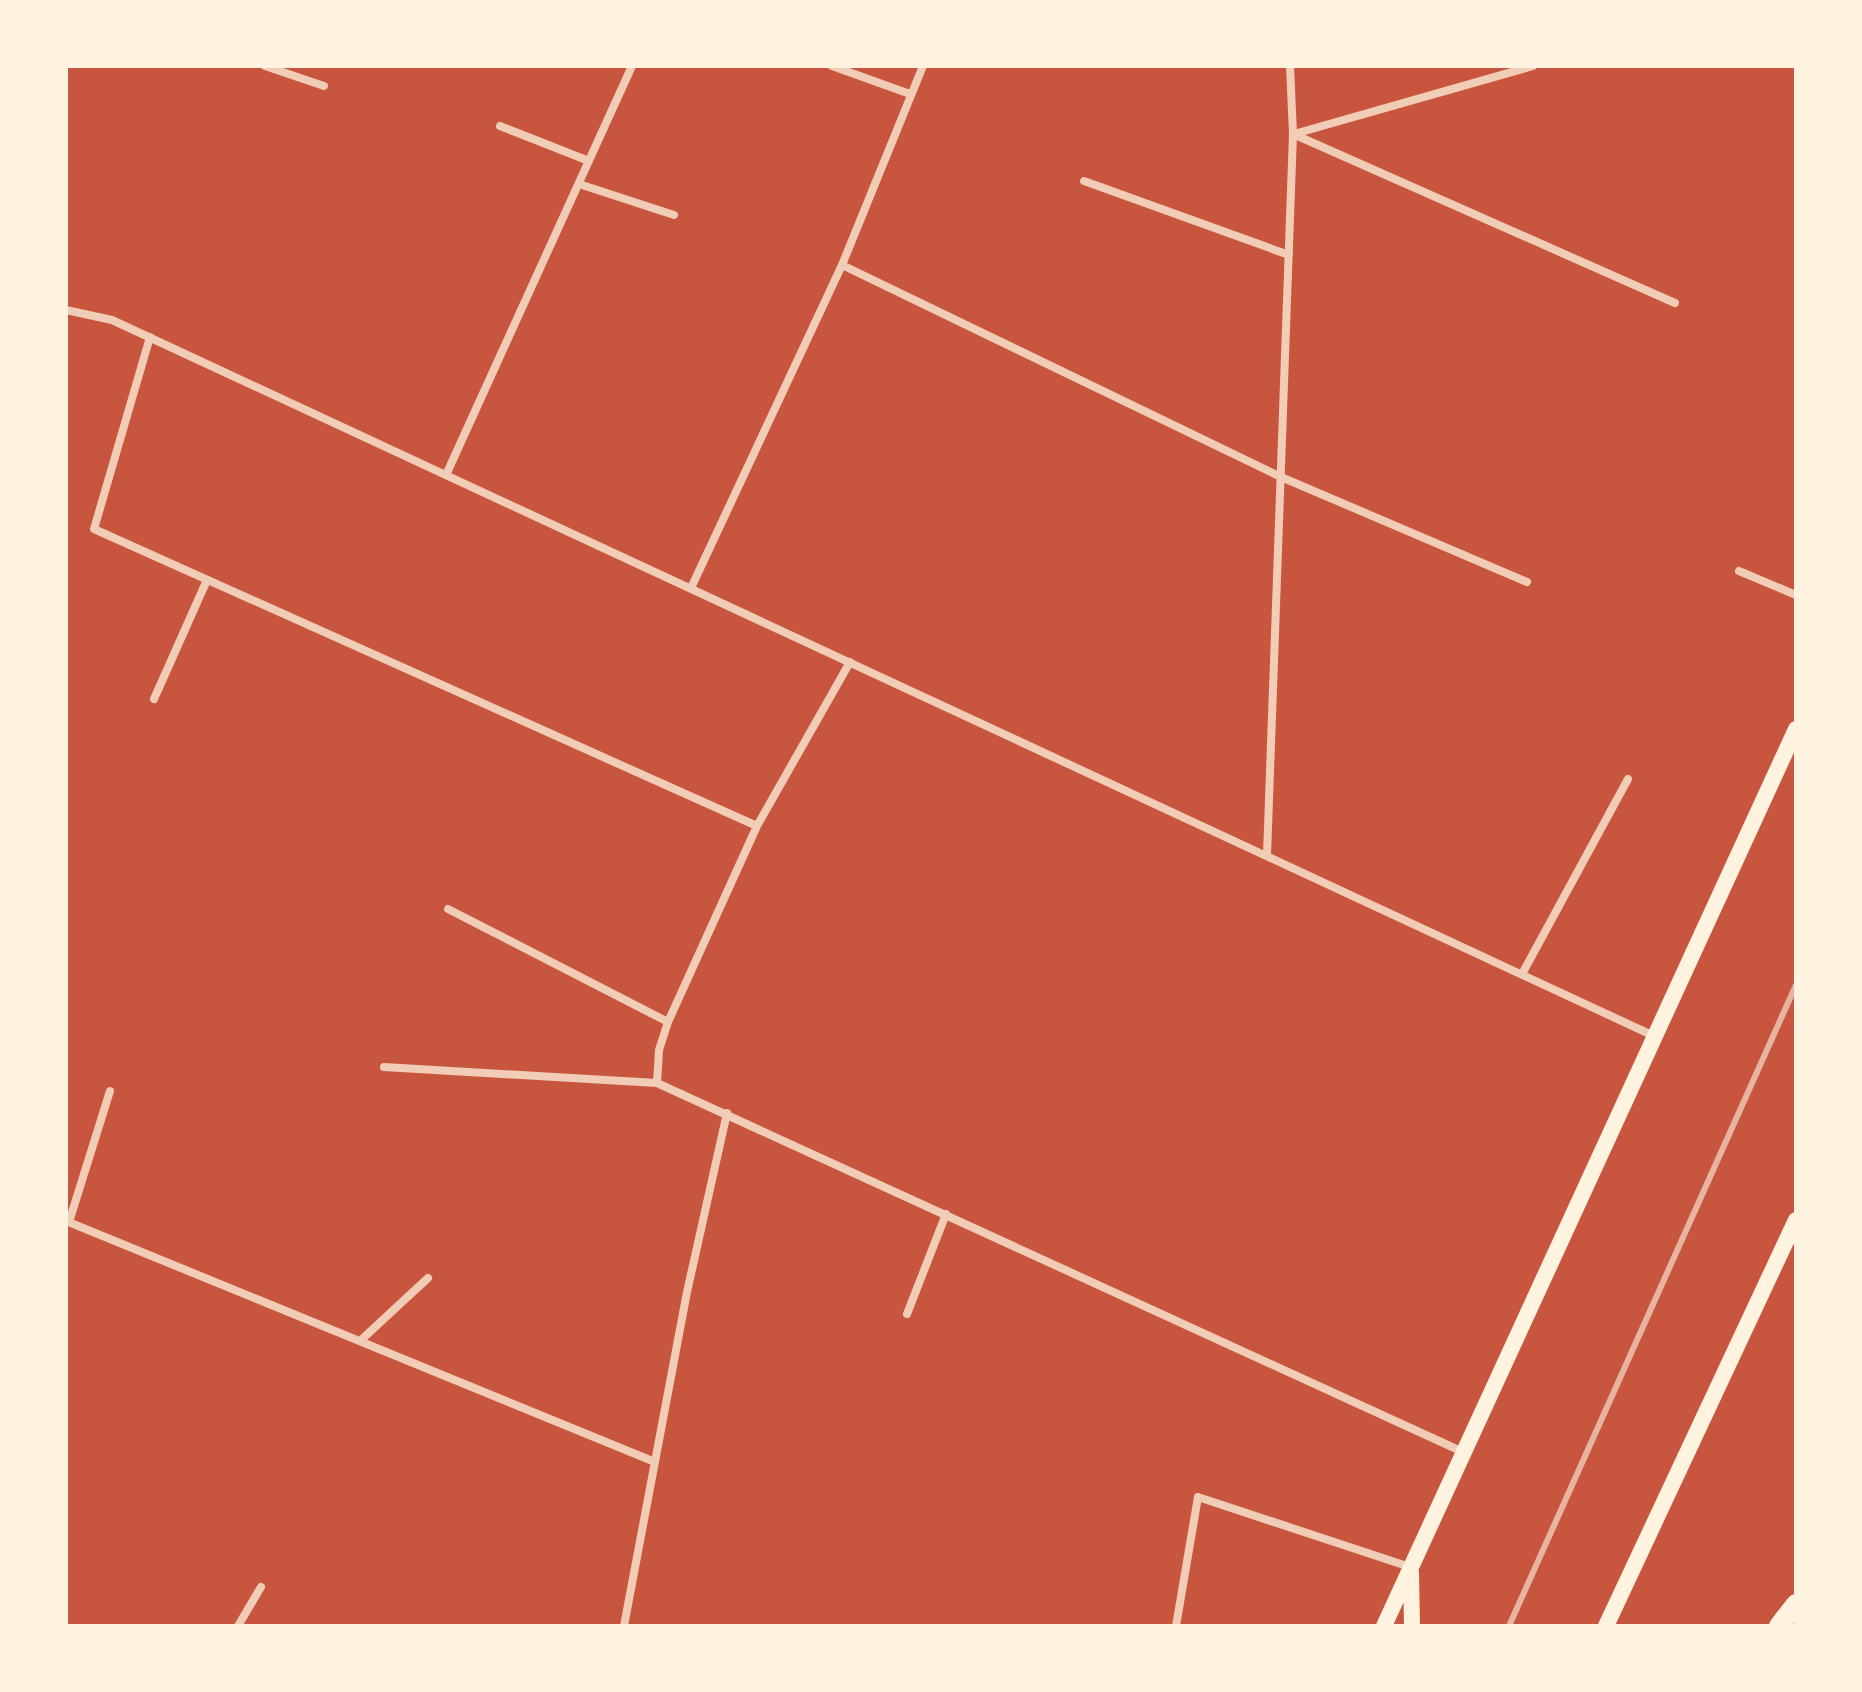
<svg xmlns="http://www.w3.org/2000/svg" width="1862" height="1692" font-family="Raleway,sans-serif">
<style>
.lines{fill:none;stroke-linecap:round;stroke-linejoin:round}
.minor{stroke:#f1ccb7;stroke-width:8}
.secondary{stroke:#fff3e0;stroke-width:16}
.primary{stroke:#fff3e0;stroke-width:20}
.rail{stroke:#e9b49f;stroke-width:6}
</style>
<rect width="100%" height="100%" fill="#c8553d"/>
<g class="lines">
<path class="minor" d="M265,66L324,86
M832,66L910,94
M500,126L589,161
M1293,134L1675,303
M1294,134L1533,66
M1084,181L1289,255
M579,184L674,215
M842,265L1281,477L1527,582
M66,310L112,320L1654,1036
M150,337L94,529L757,826
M446,475L632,66
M1739,571L1796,595
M691,588L842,265L923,66
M850,662L757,826L668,1022L659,1050L657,1083L1463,1452
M154,699L207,580
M1267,855L1293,134L1290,66
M448,909L668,1022
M1522,974L1628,779
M384,1067L657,1083
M66,1221L655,1462
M69,1222L110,1091
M907,1314L946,1214
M360,1341L428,1278
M238,1626L261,1587
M624,1626L687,1292L727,1113
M1176,1626L1198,1497L1410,1567"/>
<path class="secondary" d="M1411,1573L1412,1626
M1384,1626L1796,729
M1606,1626L1796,1220"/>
<path class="primary" d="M1779,1626L1796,1604"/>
<path class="rail" d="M1509,1626L1796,985"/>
</g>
<rect width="1862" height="1692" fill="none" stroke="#fff3e0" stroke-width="136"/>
</svg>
